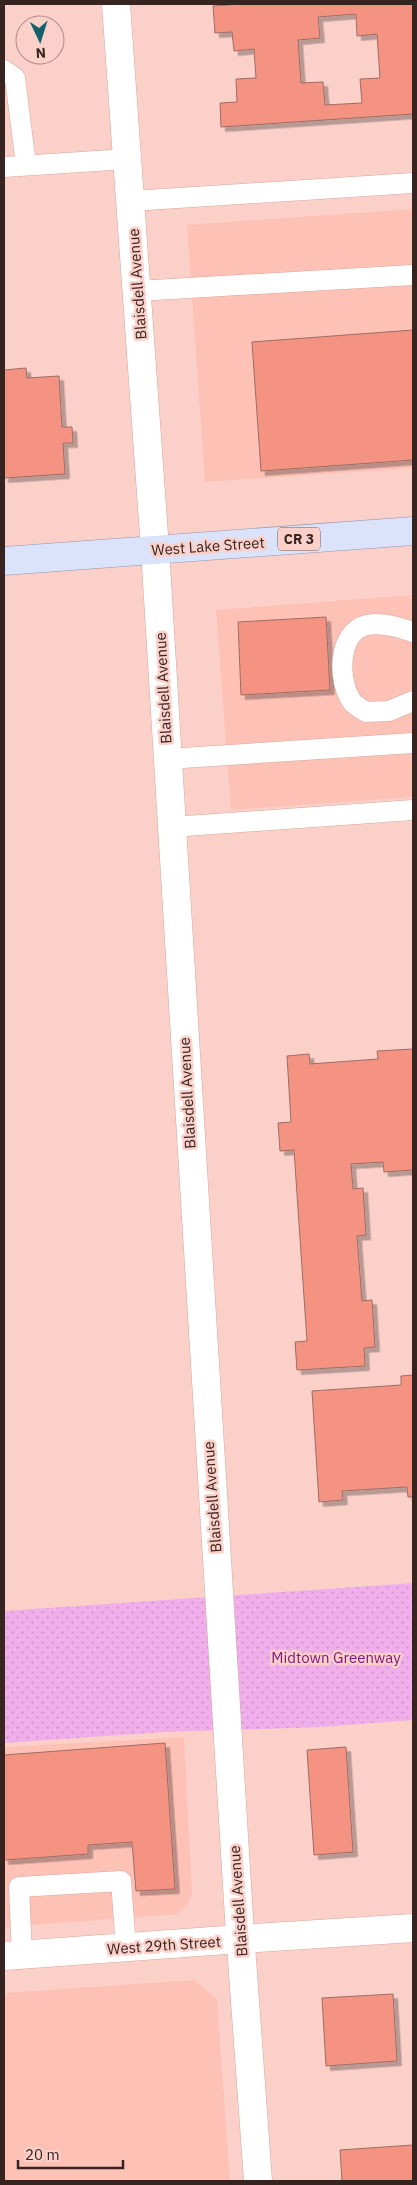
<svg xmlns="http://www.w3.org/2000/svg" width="417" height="2185" font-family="'IBM Plex Sans',sans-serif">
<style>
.built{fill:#fec1b6}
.park{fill:url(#park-dots)}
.building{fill:#f59383;stroke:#9c6d65;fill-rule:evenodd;filter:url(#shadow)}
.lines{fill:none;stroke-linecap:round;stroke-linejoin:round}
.service-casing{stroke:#d9a69d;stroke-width:21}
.minor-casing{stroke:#d9a69d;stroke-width:29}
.tertiary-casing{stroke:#d9a69d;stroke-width:29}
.primary-casing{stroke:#9294ad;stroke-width:29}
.service{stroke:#fff;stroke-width:20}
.minor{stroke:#fff;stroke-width:28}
.tertiary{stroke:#fff;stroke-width:28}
.primary{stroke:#dbe3fb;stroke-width:28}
.labels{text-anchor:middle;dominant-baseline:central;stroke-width:5;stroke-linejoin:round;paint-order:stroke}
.shield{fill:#fbd0c9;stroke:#725853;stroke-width:1}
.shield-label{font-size:14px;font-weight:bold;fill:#372420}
.street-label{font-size:15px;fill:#372420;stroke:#fbd0c9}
.park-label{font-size:15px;fill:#841680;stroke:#fbd0c9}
</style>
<defs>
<pattern id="park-dots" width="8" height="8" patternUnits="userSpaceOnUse" patternTransform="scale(1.25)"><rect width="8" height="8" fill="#f0aeea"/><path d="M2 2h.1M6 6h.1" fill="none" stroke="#ce96c8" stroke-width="1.8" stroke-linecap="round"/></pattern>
<filter id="shadow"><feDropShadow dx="4.5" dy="4.5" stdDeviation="0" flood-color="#0004"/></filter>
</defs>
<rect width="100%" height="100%" fill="#fbd0c9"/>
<path class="built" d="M413,209V468L205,482L187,225Z
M413,595V797L231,810L216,610Z
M184,1737L192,1892L188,1904L177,1914L4,1927V1747Z
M194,1980L217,1999L230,2181H4V1993Z"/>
<path class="park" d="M413,1583V1720L321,1727L164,1732L4,1743V1611Z"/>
<path class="building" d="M242,4H413V114L221,127L220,103L237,102L236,79L256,78L254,49L234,51L232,32L215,33L213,6ZM356,14L357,36L377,34L380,78L360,79L362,103L325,105L323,82L301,83L298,40L320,38L318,17Z
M413,330V460L261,471L252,342Z
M26,368L27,378L59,376L62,427H72L73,443H63L65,474L4,478V370Z
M326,617L330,690L241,695L238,622Z
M413,1049V1170L384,1172L383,1162L351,1164L353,1189L363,1188L366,1235L357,1236L362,1301L372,1300L375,1347L364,1348L365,1366L297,1370L295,1342L307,1341L294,1150L280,1151L278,1123L291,1122L287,1056L309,1054L310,1064L378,1059L377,1051Z
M413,1375V1497H408L407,1487L342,1491L343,1500L319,1502L312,1391L401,1385V1376Z
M165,1743L175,1889L136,1891L132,1842L88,1845V1854L4,1860V1755Z
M346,1747L353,1852L314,1855L307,1750Z
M393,1994L397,2061L326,2066L322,1998Z
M413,2145V2181H342L340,2150Z"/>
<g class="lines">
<defs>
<path id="service" d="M4,70L15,78L26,165
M4,167L127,159
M131,201L413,183
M137,291L413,275
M413,632C399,627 383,622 367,625C337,632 337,682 353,703C356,706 362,709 366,712L389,711L413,701
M167,759L413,743
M172,827L413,810
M22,1955L19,1887L121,1881L126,1948"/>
<path id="minor" d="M116,4L155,549
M240,1939L413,1928"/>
<path id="tertiary" d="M155,549L239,1918L258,2181
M4,1956L240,1939"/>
<path id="primary" d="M4,561L413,531"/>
</defs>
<use href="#service" class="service-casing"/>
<use href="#minor" class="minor-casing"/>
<use href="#tertiary" class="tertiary-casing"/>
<use href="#primary" class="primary-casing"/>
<use href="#service" class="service"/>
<use href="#minor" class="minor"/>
<use href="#tertiary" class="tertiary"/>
<use href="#primary" class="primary"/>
</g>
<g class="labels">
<rect class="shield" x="278" y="527.5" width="42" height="23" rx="4"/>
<g class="shield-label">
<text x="299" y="539">CR 3</text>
</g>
<g class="street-label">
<text transform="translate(137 284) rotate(-94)">Blaisdell Avenue</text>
<text transform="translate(208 546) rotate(-4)">West Lake Street</text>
<text transform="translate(163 688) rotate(-93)">Blaisdell Avenue</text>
<text transform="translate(187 1093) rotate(-93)">Blaisdell Avenue</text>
<text transform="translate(212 1497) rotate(-94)">Blaisdell Avenue</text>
<text transform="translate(238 1901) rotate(-94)">Blaisdell Avenue</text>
<text transform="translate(164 1945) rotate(-4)">West 29th Street</text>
</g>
<g class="park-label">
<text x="336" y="1657">Midtown Greenway</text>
</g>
</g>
<rect width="417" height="2185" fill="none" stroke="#372420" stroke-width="10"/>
<g transform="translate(40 40) rotate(176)"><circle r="24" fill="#fbd0c9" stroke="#ad8b85"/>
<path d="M0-4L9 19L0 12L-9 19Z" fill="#14616c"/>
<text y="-8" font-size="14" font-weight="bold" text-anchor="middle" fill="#372420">N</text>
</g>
<path d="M18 2160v8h105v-8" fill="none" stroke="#372420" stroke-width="2.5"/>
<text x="25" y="2160" font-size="15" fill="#372420" stroke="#fbd0c9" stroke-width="4" paint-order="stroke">20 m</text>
</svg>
